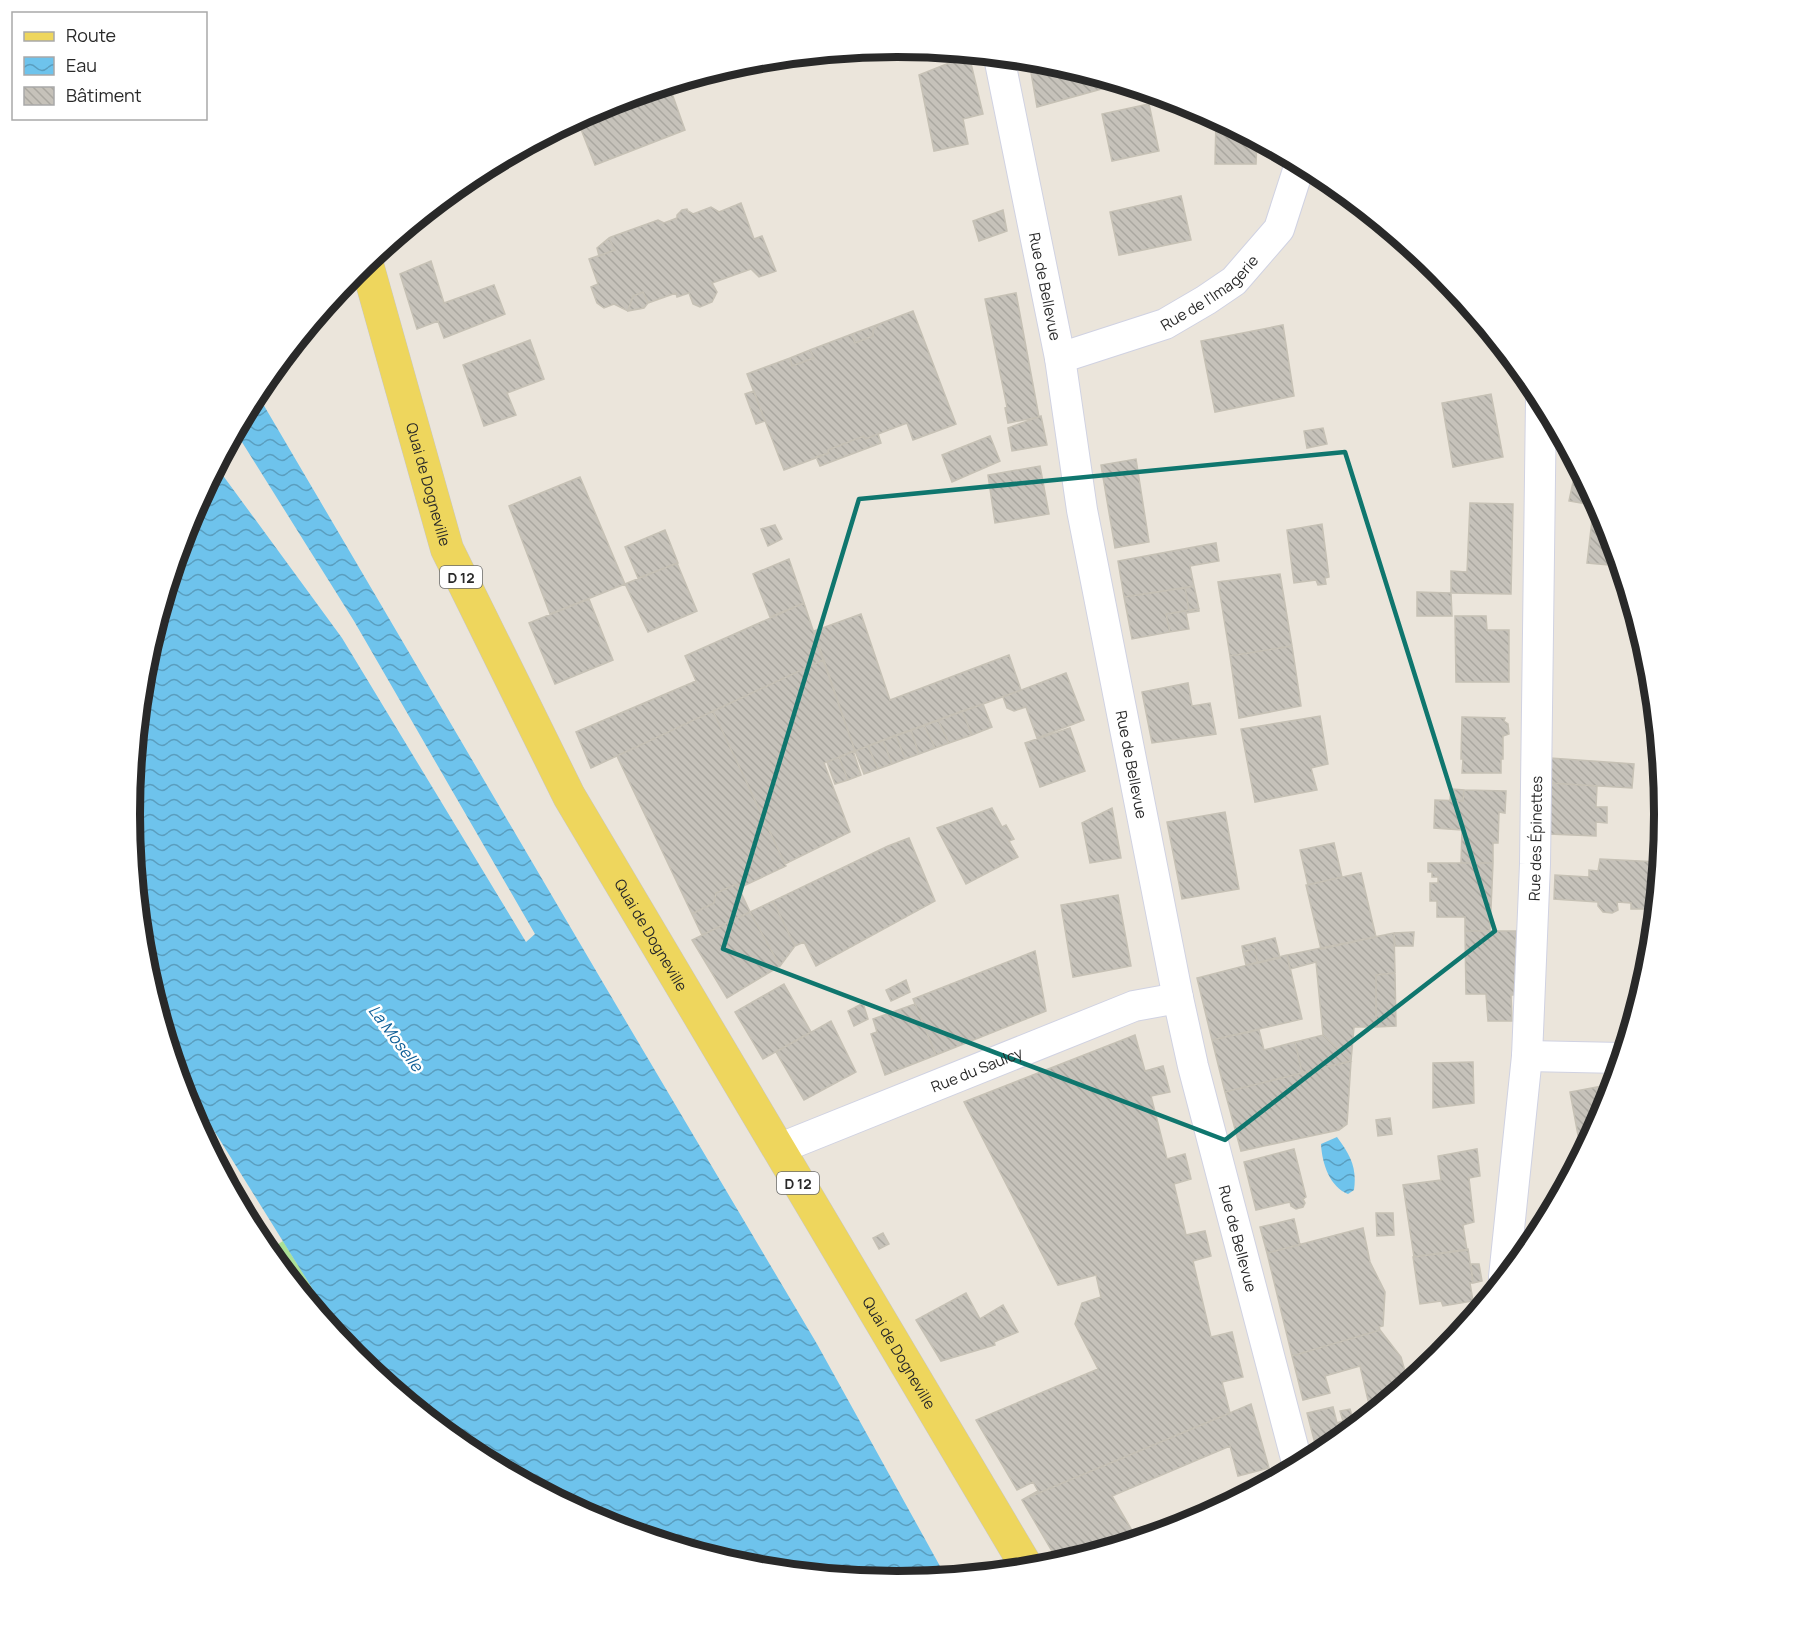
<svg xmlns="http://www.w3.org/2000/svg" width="1793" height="1628" font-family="Manrope,sans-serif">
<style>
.park{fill:#ace197}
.water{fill:url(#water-waves)}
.building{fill:url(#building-back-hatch);stroke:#c6c1b5;stroke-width:1.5}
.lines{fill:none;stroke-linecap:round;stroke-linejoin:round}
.minor-casing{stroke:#d0d2e2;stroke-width:32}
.primary-casing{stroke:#c7c7c7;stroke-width:34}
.minor{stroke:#fff;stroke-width:30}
.primary{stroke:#eed65d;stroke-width:33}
.marked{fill:none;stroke:#0f766e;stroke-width:4.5;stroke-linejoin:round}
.labels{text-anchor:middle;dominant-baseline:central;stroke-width:5;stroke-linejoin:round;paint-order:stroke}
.shield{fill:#fff;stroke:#696969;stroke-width:1.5}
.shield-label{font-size:14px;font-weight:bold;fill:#292929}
.street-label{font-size:15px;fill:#292929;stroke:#fff}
.water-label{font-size:16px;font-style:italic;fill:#0f5f97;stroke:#fff}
.rim{fill:none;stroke:#292929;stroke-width:8}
</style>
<defs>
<pattern id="water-waves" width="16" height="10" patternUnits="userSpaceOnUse" patternTransform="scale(1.5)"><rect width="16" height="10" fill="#6ec3ec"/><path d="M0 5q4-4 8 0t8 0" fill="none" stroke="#5a9ebf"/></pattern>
<pattern id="building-back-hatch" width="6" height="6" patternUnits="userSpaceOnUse" patternTransform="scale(1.5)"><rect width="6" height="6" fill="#c6c2ba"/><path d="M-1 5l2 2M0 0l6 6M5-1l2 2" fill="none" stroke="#aaa7a0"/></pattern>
</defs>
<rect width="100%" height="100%" fill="#ebe5db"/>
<path class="park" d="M283,1241L355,1357L267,1251Z"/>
<path class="water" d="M256,392L602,981L817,1344L946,1577L896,1581L746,1567L602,1523L470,1452L355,1357L175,1068L144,963L129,814L144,664L188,520L216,466L342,638L526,942L535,934L354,621L235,431Z
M1337,1137C1351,1156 1357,1168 1354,1190L1348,1194C1330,1187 1322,1164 1321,1144Z"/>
<path class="building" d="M969,55L983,114L963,119L968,144L934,151L919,75Z
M1031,60L1047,61L1107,80L1109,87L1037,107L1029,61Z
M669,85L685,130L595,165L577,119L603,105Z
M1149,104L1159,151L1112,161L1102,114Z
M1216,119L1257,141L1256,164H1215Z
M1181,196L1191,240L1119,255L1110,212Z
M741,203L754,239L762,236L776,271L759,277L751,269L712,283L717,292L712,302L700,307L693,304L689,293L677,297L676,293L648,303L643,292L633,296L628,311L614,304L604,308L597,303L591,287L598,284L589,259L615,250L609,238L611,237L658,220L664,223L677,218V215L682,210L687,209L688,211L693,214L711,207L719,212Z
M1003,210L1007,231L979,241L973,221Z
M609,238L615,250L599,256L597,248Z
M431,261L444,303L494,285L505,314L444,338L438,321L417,329L400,274Z
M643,292L648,303L644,308L628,311L633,296Z
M1016,293L1039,417L1008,423L1005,408L1007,407L985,299Z
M913,311L956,424L913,440L907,423L865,439L864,436L828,450L829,453L784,470L747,374L790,358L792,366L814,358L810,350L852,334L855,343L873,336V330L879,324Z
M879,324L873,330V336L855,343L852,334Z
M1283,325L1294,396L1215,412L1201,341Z
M530,340L544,379L507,393L516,415L484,426L463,365Z
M810,350L814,358L792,366L790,358Z
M754,391L765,421L756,424L745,394Z
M1491,394L1503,457L1453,467L1442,403Z
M1041,416L1047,445L1012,451L1008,428Z
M1323,428L1327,444L1307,448L1304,431Z
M878,434L881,443L820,466L816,457L829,453L828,450L864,436L865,439Z
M990,436L1000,461L952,482L942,455Z
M1136,459L1149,542L1115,548L1101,465Z
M1040,466L1049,514L995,523L988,475Z
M580,477L625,584L550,614L509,506Z
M1573,482L1586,484L1598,506L1569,501Z
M1470,503L1513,504L1511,594L1451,593V571L1467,572Z
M1592,520L1606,522L1620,566L1587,563Z
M1322,524L1329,577L1325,578L1326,584L1318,585L1316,580L1294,583L1287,530Z
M775,525L782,539L768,546L761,529Z
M665,530L678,563L638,578L625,547Z
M1216,543L1219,561L1190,566L1194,586L1124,597L1118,561Z
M789,559L804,603L770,617L753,574Z
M677,563L697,611L648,632L625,584Z
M1280,574L1292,646L1230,656L1218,582Z
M1194,586L1199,609L1189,610L1185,588Z
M1185,588L1189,610L1166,614L1170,632L1132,639L1124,597Z
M1417,592L1451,593L1452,616H1417Z
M589,599L613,660L555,684L529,623Z
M804,603L823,660L591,768L576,732L696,681L685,656Z
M1199,609V611L1186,613L1189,629L1170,632L1166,614Z
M861,614L890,700L1009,655L1021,690L855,751L814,631Z
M1455,616H1486L1487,630H1509V682H1456Z
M1292,646L1301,706L1239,718L1230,656Z
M823,660L855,751L824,763L850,832L785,864L713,711Z
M1066,673L1084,720L1037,738L1026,707L1014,711L1007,708L1003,697Z
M1188,683L1192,706L1210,703L1216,734L1152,743L1142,692Z
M983,704L992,727L972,735L962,711Z
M713,711L786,866L739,888L737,884L716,893L714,903L692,914L617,756Z
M962,711L972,735L949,743L938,720Z
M1320,716L1328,764L1311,768L1317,790L1255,802L1241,729Z
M1462,717L1505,718L1504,721L1508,724L1509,734L1503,736V759H1501V773H1462L1463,759H1461Z
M938,720L949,743L935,748L924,725Z
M924,725L935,748L919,754L911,730Z
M1070,728L1085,771L1040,787L1025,743Z
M911,730L919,754L905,759L896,735Z
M896,735L905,759L892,764L883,740Z
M883,740L892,764L878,769L868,746Z
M868,746L878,769L864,774L855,751Z
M853,751L861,775L848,780L839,757Z
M839,757L848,780L835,784L827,762Z
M1550,758L1634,764L1632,788L1549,783Z
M1549,783L1597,786L1596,807H1607V823L1596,822V836L1549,834Z
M1451,789L1464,790L1463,801H1450Z
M1464,790L1506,791L1505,813L1499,812L1498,843H1493V863H1461L1462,830L1434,828L1435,800L1463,801Z
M992,808L1002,827L1006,825L1014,839L1009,841L1018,857L966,884L937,828Z
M1112,808L1121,858L1090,863L1082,823Z
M1225,812L1239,889L1182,899L1167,822Z
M909,838L935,901L816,966L804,942L795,946L773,901L888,846Z
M1334,843L1342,877L1308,885L1300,850Z
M1600,859L1659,862L1655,909H1631V903L1617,902L1618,910L1612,913L1603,912L1598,906V902L1554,899L1555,875L1589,877V870L1598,871Z
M1428,863H1493L1490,931H1465V917H1437V901H1430V883H1438V877H1432V872H1428Z
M1361,873L1376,937L1321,949L1306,885Z
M737,884L750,912L702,935L692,914L714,903L716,893Z
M1118,895L1131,966L1073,977L1061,905Z
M773,901L795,946L780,966L750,912Z
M750,912L780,966L727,998L692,940Z
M1465,931H1516L1514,995H1511L1512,1021H1488L1486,994H1466Z
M1414,932L1413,946H1395L1394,933Z
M1394,933L1395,973L1376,975V1027H1354L1351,1061L1323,1035L1316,962L1290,969L1287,955Z
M1275,938L1280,958L1258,963L1254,949L1243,952L1242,946Z
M1254,949L1258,963L1246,965L1243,952Z
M1035,951L1046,1011L936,1055L913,999Z
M1287,955L1302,1019L1212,1040L1197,978Z
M1395,973L1396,1026L1376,1027V975Z
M906,980L910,992L891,1001L886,990Z
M784,984L811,1032L763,1059L735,1012Z
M863,1003L868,1019L854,1026L848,1011Z
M915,1004L936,1055L885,1075L871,1034L877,1032L873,1019Z
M831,1021L856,1072L804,1100L776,1052Z
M1259,1030L1264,1050L1295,1042L1302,1073L1225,1092L1212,1040Z
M1135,1035L1145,1071L1163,1066L1170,1092L1151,1096L1167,1159L1185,1154L1191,1179L1174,1184L1186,1235L1205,1231L1211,1256L1193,1261L1211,1337L1232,1332L1243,1377L1222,1382L1230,1413L1022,1500L1038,1491L1033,1482L1017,1490L976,1420L1098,1369L1075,1324L1082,1303L1101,1297L1096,1275L1058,1285L964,1102Z
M1323,1035L1351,1061L1302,1073L1295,1042Z
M1351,1061L1347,1124L1339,1130L1241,1151L1225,1092Z
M1473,1062L1474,1103L1433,1108V1063Z
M1613,1084L1605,1108L1589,1138L1588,1133L1578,1135L1570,1092Z
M1390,1118L1392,1134L1378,1136L1376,1120Z
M1294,1149L1306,1197L1303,1199L1305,1203L1303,1207L1296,1209L1291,1206L1290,1202L1256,1210L1244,1162Z
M1477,1149L1480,1176L1469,1178L1474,1222L1463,1225L1467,1250L1414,1257L1403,1185L1441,1180L1438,1156Z
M1376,1213H1393L1394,1235L1377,1236Z
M1294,1219L1300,1245L1267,1253L1260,1227Z
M1363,1228L1370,1262L1385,1292L1383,1326L1379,1327L1380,1330L1292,1356L1267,1253Z
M883,1233L889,1244L879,1249L873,1238Z
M1468,1249L1473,1283H1470L1473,1301L1443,1306L1441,1301L1420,1304L1413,1257Z
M1471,1264H1479L1482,1281L1473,1283Z
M966,1293L980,1319L1003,1305L1018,1332L994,1342L995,1345L941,1361L916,1320Z
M1380,1330L1401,1357L1408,1382L1371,1413L1360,1366L1325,1376L1330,1393L1303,1400L1292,1356Z
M1433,1344H1449L1433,1362Z
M1251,1404L1269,1468L1238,1476L1230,1446L1112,1496L1137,1539L1059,1563L1022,1500Z
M1333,1407L1337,1423L1343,1421L1340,1411L1350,1409L1353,1419L1366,1416L1318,1455L1307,1413Z"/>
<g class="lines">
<defs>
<g id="minor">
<path id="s1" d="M999,57L1060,358L1082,510L1178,998L1193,1066L1298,1466"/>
<path id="s2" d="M1060,358L1165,324L1206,300L1234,281L1279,229L1300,164"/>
<path d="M1527,1056L1621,1058"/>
<path id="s3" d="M778,1149L1134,1006L1178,998"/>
<path id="s4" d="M1504,1277L1527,1056L1535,864L1541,400"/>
</g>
<g id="primary">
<path id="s5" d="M366,261L447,549L569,796L1028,1569"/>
</g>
</defs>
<use href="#minor" class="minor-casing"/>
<use href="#primary" class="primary-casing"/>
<use href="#minor" class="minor"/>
<use href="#primary" class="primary"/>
</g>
<path class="marked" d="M1345,452L1495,931L1225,1140L723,949L859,499Z"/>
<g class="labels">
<g class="shield">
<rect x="440" y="566" width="42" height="22" rx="4.5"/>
<rect x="777" y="1172" width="42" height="22" rx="4.5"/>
</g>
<g class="shield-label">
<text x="461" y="577">D 12</text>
<text x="798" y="1183">D 12</text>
</g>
<g class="street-label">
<text stroke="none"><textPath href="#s1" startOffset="234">Rue de Bellevue</textPath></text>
<text stroke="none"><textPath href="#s2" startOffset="165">Rue de l'Imagerie</textPath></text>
<text stroke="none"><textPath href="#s5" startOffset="232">Quai de Dogneville</textPath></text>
<text stroke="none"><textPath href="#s1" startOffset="720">Rue de Bellevue</textPath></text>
<text stroke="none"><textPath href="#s4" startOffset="440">Rue des Épinettes</textPath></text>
<text stroke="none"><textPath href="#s5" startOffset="736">Quai de Dogneville</textPath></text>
<text stroke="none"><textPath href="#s3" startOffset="214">Rue du Saulcy</textPath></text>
<text stroke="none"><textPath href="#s1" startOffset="1206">Rue de Bellevue</textPath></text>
<text stroke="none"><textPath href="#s5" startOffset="1222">Quai de Dogneville</textPath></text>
</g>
<g class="water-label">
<text transform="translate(396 1038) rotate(53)">La Moselle</text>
</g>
</g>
<path d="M0 0H1793V1628H0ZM140 814a757 757 0 1 1 1514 0a757 757 0 1 1-1514 0Z" fill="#fff" fill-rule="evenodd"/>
<path class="rim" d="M140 814a757 757 0 1 1 1514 0a757 757 0 1 1-1514 0Z"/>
<rect x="12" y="12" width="195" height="108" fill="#ffffff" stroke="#a9a9a9" stroke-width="1.5"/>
<rect x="24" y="32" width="30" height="9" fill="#eed65d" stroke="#a9a9a9" stroke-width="1.5"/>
<text x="66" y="42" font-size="18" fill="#292929">Route</text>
<rect x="24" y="57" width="30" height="18" fill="url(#water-waves)" stroke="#a9a9a9" stroke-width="1.5"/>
<text x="66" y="72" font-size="18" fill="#292929">Eau</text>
<rect x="24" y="87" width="30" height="18" fill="url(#building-back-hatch)" stroke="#a9a9a9" stroke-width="1.5"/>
<text x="66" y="102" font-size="18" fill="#292929">Bâtiment</text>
</svg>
